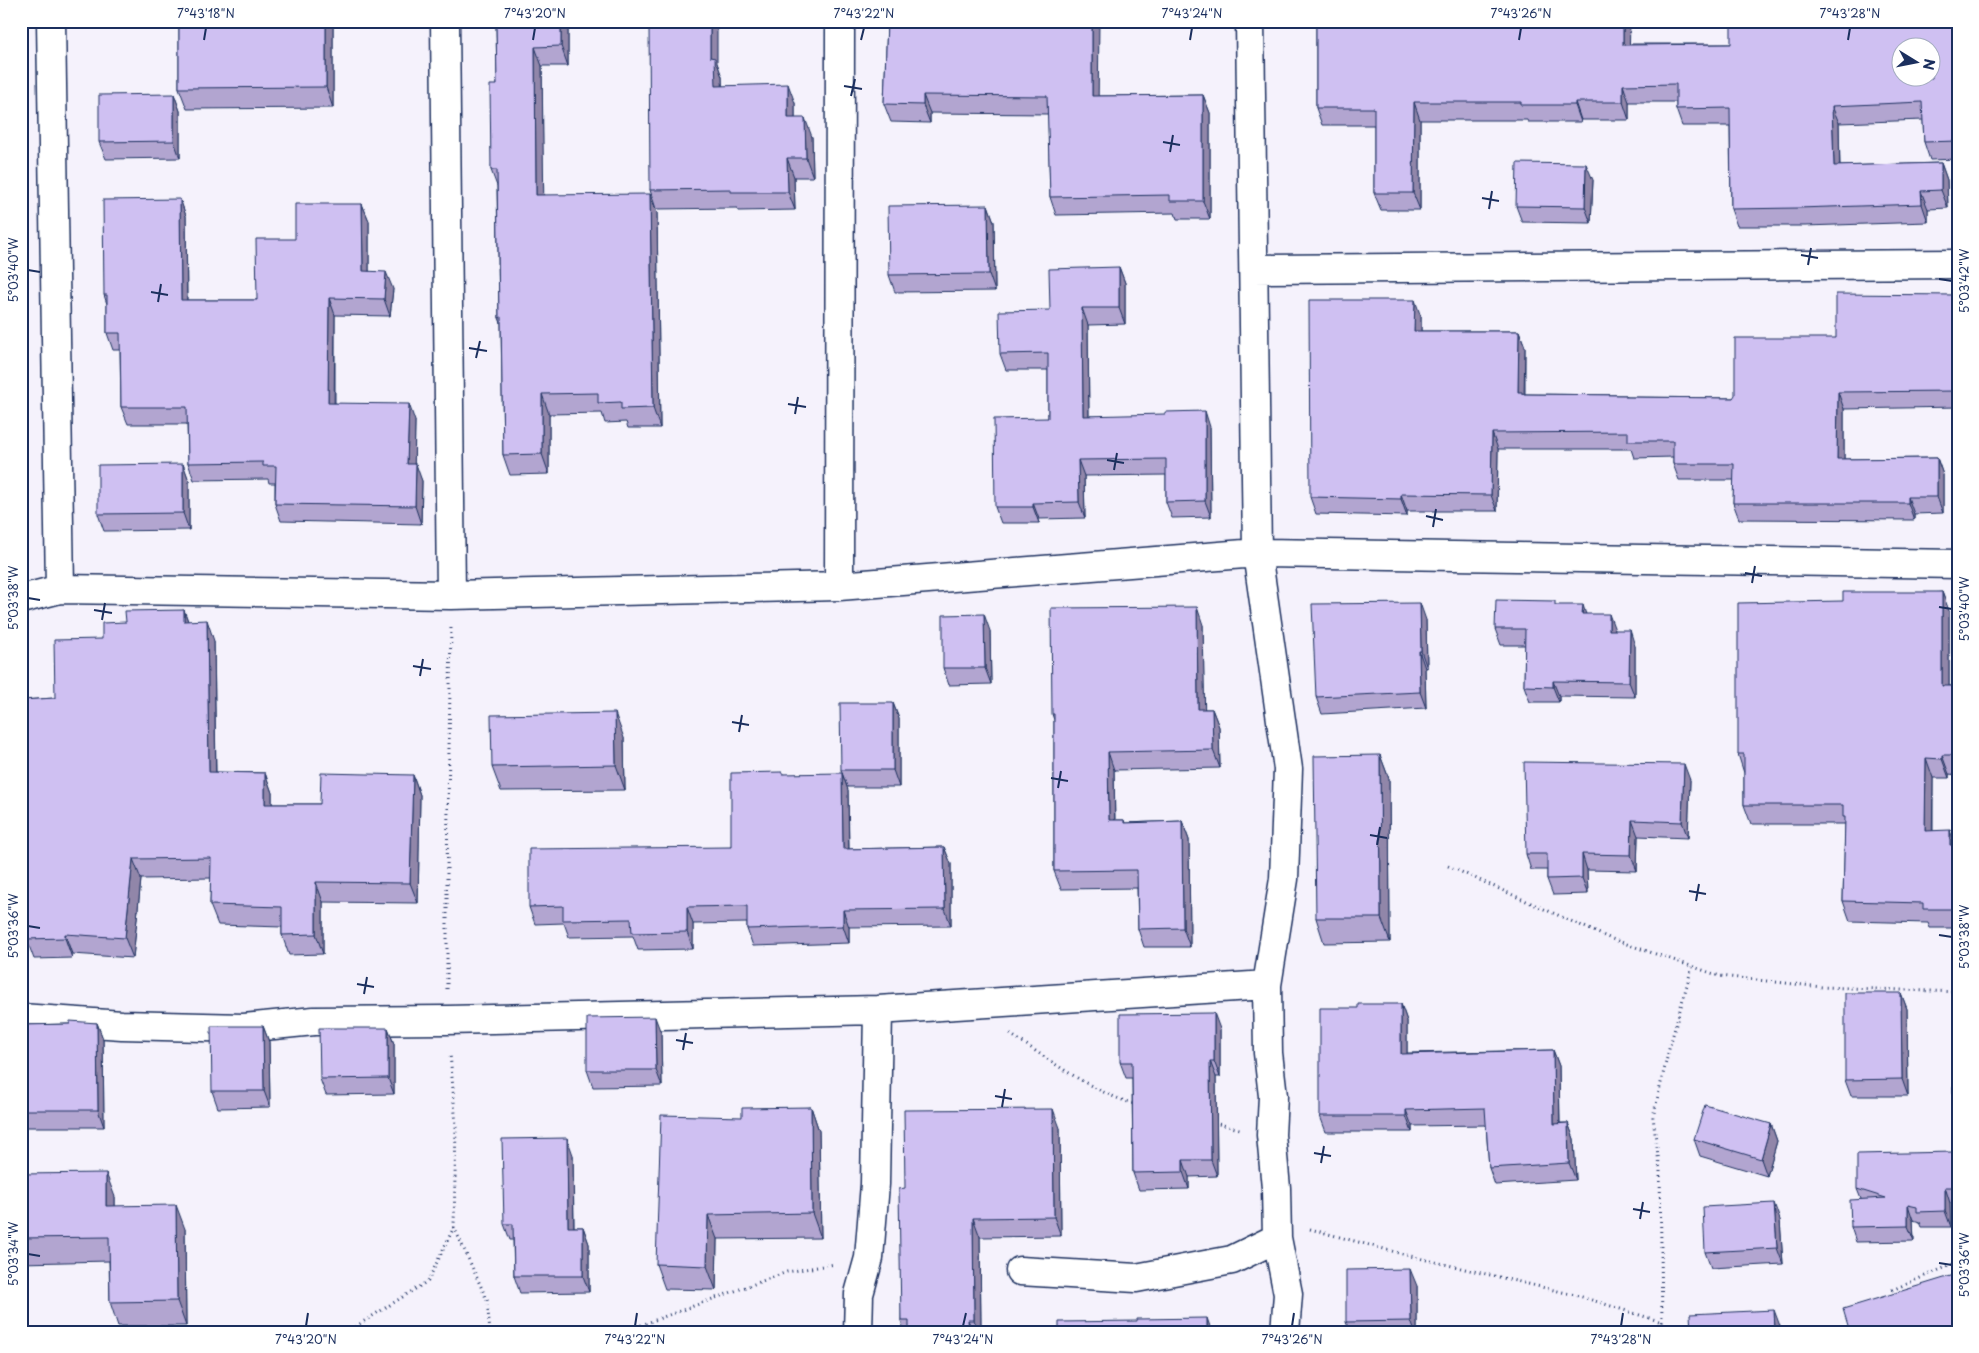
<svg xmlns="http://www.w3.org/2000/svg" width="1979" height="1353" font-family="'Playpen Sans',sans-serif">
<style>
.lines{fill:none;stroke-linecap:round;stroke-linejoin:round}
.street-casing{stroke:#1b2f5e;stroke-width:31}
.path{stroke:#1b2f5e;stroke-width:3;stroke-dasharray:1 4;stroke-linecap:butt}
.street{stroke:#fff;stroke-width:28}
.wall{fill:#b2a5d0;stroke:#1b2f5e}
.shaded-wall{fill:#9186a9;stroke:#1b2f5e}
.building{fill:#cfc0f2;stroke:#1b2f5e;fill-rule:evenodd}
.ticks{fill:none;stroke:#1b2f5e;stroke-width:2}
.neatline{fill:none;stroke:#1b2f5e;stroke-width:2}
.ticks-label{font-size:12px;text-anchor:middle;fill:#1b2f5e}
</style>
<rect width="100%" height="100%" fill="#f5f2fc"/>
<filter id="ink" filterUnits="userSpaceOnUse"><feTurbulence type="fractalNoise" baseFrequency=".02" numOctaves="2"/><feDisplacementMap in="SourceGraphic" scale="10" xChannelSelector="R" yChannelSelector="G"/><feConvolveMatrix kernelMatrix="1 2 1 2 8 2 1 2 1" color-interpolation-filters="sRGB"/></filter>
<g filter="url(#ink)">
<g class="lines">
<defs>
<path id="street" d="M51,21L60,589
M445,21L451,595
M1250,21L1257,553L1288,769L1284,879L1267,985L1268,1053L1273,1096L1271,1135L1276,1188L1277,1238L1288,1294L1285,1332
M1254,269L1958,264
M839,586L840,21
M21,599L60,589L451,595L839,586L1257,553L1958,564
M21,1018L122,1025L244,1028L314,1021L447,1020L878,1010L1267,985
M1020,1271L1136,1278L1232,1260L1277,1238
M858,1332L859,1294L869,1258L875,1184L878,1010"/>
</defs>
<use href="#street" class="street-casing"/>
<path class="path" d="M1448,866L1609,938L1720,976L1822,987L1958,992
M447,989V869L451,626
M1010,1034C1047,1058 1093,1093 1135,1104
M1214,1123L1240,1129
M454,1227L487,1300L490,1332
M1310,1229L1410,1256L1579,1296L1662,1322L1663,1332
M1892,1290L1958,1262
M1662,1322L1660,1171L1653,1117L1669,1049L1692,967
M347,1332L428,1281L454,1227L456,1126L450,1053
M622,1332L787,1272L835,1264"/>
<use href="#street" class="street"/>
</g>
<path class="wall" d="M179,21H333V108L187,109L179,88Z
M496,21H583V24H568V66H542L543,195L657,213L660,428H628L626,422L605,423L602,413L549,414V474L510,475L503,455L501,323L499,318L497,186L491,170L497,85Z
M887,21L1098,96L1203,95L1210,113V219H1177L1175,213L1056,215L1050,197L1048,114L930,113V123L891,122L884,104Z
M1316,21H1475V22L1630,44H1731L1958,21V159L1930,160L1924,142L1923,120L1839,123L1840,166L1941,163L1947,180L1948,208L1928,209V222L1805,226H1737L1731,209L1730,126H1682L1676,109V102H1629V120H1581V122H1528L1527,120H1420V210H1381L1374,193V125H1322L1316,108Z
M717,63L722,77V86L795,103V118L812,137L813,177H794L795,210L738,211L737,208L656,209L650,190Z
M174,94L180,111V158L106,159L99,142Z
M21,144L27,160L24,283H21Z
M1593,180L1591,223L1522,222L1516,206Z
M180,199L186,216L187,300H257L295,239L362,204L369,221V271L393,289L390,316L335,315V403L415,421L414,464L422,481L421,524L281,521L275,504V483H269L268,479L194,480L188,463L187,424H128L121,407L120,350H113L107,333V304L104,295Z
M988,205L994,222L995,291L895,292L889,275Z
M1119,267L1125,283V324L1088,325L1089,416L1210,427L1211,517L1172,518L1166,502V475L1084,476L1085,518L1039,519V523H1001L995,507L1048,418V370H1006L1000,354Z
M1958,295V407L1844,409V459L1937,458L1943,475V513L1914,514V520L1739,519L1733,503L1734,480H1679L1673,464V457L1634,458L1631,449H1498L1497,511H1407V516L1316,514L1310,497L1421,317V331H1519L1525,347V394L1626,395L1627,397L1733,398L1836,338Z
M183,464L189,481V530L104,531L98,514Z
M1942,592L1949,611V686H1958V775L1949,774V778H1933V831L1956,845H1958V928H1930L1928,923L1850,921L1843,901L1845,824H1751L1744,805V773L1738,754L1843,601Z
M1556,605L1586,614L1615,630L1635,646V697L1559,696V702H1530L1524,686L1525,645H1501L1495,629Z
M184,610L188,621L214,641L216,772L265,773L272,793V804H320L413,775L420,795L418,903L323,902V954L289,955L282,935V927L218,925L210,905L211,878L141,879L133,958L72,954V958L34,959L28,943L21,944V700L55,698L102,639L126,622Z
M1426,620L1427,668H1425L1426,708L1322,714L1316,697Z
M1203,625L1204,709H1212L1219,727L1220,768L1114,770L1115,820H1124L1125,823L1182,821L1189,840L1190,947H1144L1138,929L1137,888L1061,889L1054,871V720L1052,714Z
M990,631L991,684L949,685L943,668Z
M893,703L899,719V787H847L841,770Z
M624,738L625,790L501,791L492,767Z
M1380,755L1389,779L1390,942L1324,943L1316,918Z
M783,774L848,790L849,849L944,847L951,864V926L849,927V943L753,946L747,929V923L693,924V949L638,950L633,936L569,937L564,923L535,924L529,907L731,847Z
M1690,780L1688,838L1638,836L1637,871L1587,870L1588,894L1553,895L1547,879V870H1531L1526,854Z
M1901,993L1907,1009L1908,1096H1851L1845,1080Z
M1401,1004L1407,1021V1053L1553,1050L1559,1066L1560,1123H1568L1574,1139L1576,1180L1495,1185L1489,1168L1486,1125L1412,1126V1132H1326L1320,1116L1358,1008Z
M97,1023L103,1039L104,1127H21V1025L70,1024Z
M263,1026L269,1042L270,1107L218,1108L212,1091Z
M388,1028L394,1044V1094L326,1095L320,1079Z
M1220,1029V1077H1216L1217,1176L1189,1177V1189L1139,1190L1133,1173L1132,1078H1126L1120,1062Z
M661,1033L662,1086L593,1087L587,1070Z
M1958,1087V1203H1950L1951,1227H1922L1920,1222L1913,1220L1914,1241L1856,1242L1851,1227L1861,1199L1857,1189L1954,1152Z
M811,1107L819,1131L821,1238L717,1239L716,1290L665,1289L656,1264L742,1117Z
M1771,1124L1777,1141L1767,1176L1700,1156L1694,1139Z
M1060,1128L1061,1236L980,1237L981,1332H905L901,1321L905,1188Z
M573,1155L574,1227H583L589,1244V1292L520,1293L514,1276L513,1240H510L504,1224Z
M21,1174L115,1197V1206L185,1229L186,1326H118L110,1302L109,1261L21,1263Z
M1780,1220L1783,1264L1711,1268L1705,1252Z
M1417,1286V1332H1350L1346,1322Z"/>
<path class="shaded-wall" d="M326,21H333V108L326,87Z
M561,21H567L568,24V66L561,46Z
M710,21H717V63L722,77L723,105L716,86L710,57Z
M1092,21H1099L1098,114L1092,96Z
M1623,21H1630L1629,62L1623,45Z
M535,47L542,66L544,215L536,195Z
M788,84L795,103V137L788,118Z
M1623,85L1629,102V120L1623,102Z
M174,94L180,111V158L174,141Z
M923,95L930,113V123L923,105Z
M1203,95L1210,113V219L1203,201Z
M1414,102L1420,120V210L1413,193Z
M1575,102L1581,120V122L1575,105Z
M1832,106L1839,123L1840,184L1834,166Z
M805,118L812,137L813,177L806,158Z
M21,144L27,160L24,283L21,274Z
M787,158L794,177L795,210L788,192Z
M1941,163L1947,180L1948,208L1941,190Z
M1586,164L1593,180L1591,223L1585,207Z
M1921,191L1928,209V222L1922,204Z
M650,194L657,213L660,428L653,408Z
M180,199L186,216L187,318L181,300Z
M362,204L369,221V288L363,271Z
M988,205L994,222L995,291L989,274Z
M1119,267L1125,283V324L1119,308Z
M386,272L393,289L390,316L384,299Z
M329,298L335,315L334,420L328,403Z
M1415,300L1421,317V347L1414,331Z
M1082,308L1088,325L1089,432L1083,416Z
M1519,331L1525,347L1524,399L1518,392Z
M1838,392L1844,409V476L1837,459Z
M542,394L549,414V474L542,454Z
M409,404L415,421L414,481L407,464Z
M1205,411L1210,427L1211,517L1205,501Z
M1492,433L1498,449L1497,511L1491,495Z
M1937,458L1943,475V513L1937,497Z
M1078,460L1084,476L1085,518L1079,502Z
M183,464L189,481V530L183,513Z
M416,464L422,481L421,524L415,506Z
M1401,494L1407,511V516L1401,499Z
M1908,497L1914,514V520L1908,503Z
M1033,503L1039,519V523L1033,507Z
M1942,592L1949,611V704L1942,684Z
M1420,603L1426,620L1427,668L1421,651Z
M1583,605L1588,621L1582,614Z
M1197,607L1203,625L1205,727L1198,709Z
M184,610L191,630L184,621Z
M984,614L990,631L991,684L985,668Z
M1609,614L1615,630V646L1609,630Z
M207,620L214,641L216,792L209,772Z
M1630,630L1635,646V697L1629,682Z
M1419,651L1425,668L1426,708L1420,692Z
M1553,681L1559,696V702L1553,687Z
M893,703L899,719V787L893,770Z
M1212,709L1219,727L1220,768L1213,750Z
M615,713L624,738L625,790L616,765Z
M1108,752L1114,770L1115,838L1109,820Z
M1380,755L1389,779L1390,942L1381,918Z
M1942,755L1949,774V778L1942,759Z
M1926,758L1933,778L1932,850L1925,831Z
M1684,764L1690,780L1688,838L1682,822Z
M265,773L272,793V824L265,804Z
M842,773L848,790L849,866L843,849Z
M413,775L420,795L418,903L410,883Z
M1632,820L1638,836L1637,871L1631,855Z
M1182,821L1189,840L1190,947L1183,928Z
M1950,830L1957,850L1950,845Z
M944,847L951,864V926L945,909Z
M1582,854L1587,870L1588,894L1582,878Z
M133,859L141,879L133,958L125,938Z
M316,882L323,902V954L316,934Z
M687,907L693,924V949L687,932Z
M843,910L849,927V943L843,926Z
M65,934L72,954V958L65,938Z
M1901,993L1907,1009L1908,1096L1902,1079Z
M1401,1004L1407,1021V1070L1401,1054Z
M1214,1013L1220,1029V1077L1214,1061Z
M655,1017L661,1033L662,1086L656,1070Z
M97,1023L103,1039L104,1127L98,1110Z
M263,1026L269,1042L270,1107L264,1091Z
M388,1028L394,1044V1094L388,1078Z
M1553,1050L1559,1066L1560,1140L1554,1124Z
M1210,1061L1216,1077L1217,1176L1211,1160Z
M811,1107L819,1131L821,1238L812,1213Z
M1053,1109L1060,1128L1061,1236L1054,1217Z
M1406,1110L1412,1126V1132L1406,1116Z
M1568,1123L1574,1139L1576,1180L1569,1163Z
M1771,1124L1777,1141L1767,1176L1761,1159Z
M567,1138L573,1155L574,1244L568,1227Z
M1183,1160L1189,1177V1189L1183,1172Z
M106,1173L115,1197V1230L106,1206Z
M1945,1187L1950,1203L1951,1227L1945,1211Z
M1774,1203L1780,1220L1783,1264L1777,1248Z
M176,1205L185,1229L186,1326L177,1301Z
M1908,1205L1913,1220L1914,1241L1908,1226Z
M708,1215L717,1239L716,1290L707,1266Z
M973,1218L980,1237L981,1332H979L974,1320Z
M583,1227L589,1244V1292L583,1276Z
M1410,1269L1417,1286V1332H1415L1411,1321Z
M1774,1310L1780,1326V1332H1775Z
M1207,1318L1212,1332H1207Z
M968,1320L973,1332H969Z"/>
<path class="building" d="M179,21H326V87L179,88Z
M496,21H561V46L535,47L536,195L650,194L653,408L621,409V402L598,403V393L542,394V454L503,455L501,317L499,318L497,170H491L490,85H497Z
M649,21H710V57L715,58L716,86L788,84V118H805L806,158H787L788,192H731V189L650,190Z
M887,21H1092V96L1203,95V201H1170V195L1050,197L1047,96L923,95V105L884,104Z
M1316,21H1468V23L1521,21H1623V45L1731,44V21H1958V141L1924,142L1922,102L1832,106L1834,166L1941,163V190L1921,191L1922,204L1798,208L1731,209L1730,108L1676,109V84L1623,85V102H1575V105H1521V102H1414L1413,193H1374V108H1316ZM1902,48H1932V78H1902Z
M174,94V141L99,142V95Z
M1517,163L1586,164L1585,207L1516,206Z
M180,199L181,300H257L256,239H295V204H362L363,271L386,272L384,299L329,298L328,403L409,404L407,464H416L415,506L275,504L276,466H263V462L188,463L187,407H121L120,333H107V295H104L103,200Z
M988,205L989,274L889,275L888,206Z
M1119,267V308H1082L1083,416L1165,414V412L1205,411V501L1166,502V459L1078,460L1079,502L1033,503V507H995L994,419L1048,418V353L1000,354L999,311L1050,310L1049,269Z
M1836,294L1958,295V391L1838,392L1837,459L1937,458V497H1908V503H1733L1734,464H1673V441H1628V432L1492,433L1491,495L1401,494V499L1310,497L1309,300H1415L1414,331H1519L1518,392H1522V394L1626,395V397L1733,398L1735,395V338H1836Z
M183,464V513L98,514V465Z
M1843,592H1942V686H1958V755H1942V759L1926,758L1925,831L1950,830V845H1958V909H1923V903L1843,901L1845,817H1843V805H1744V754H1738V603L1843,601Z
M1496,600L1555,601V605H1583L1582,614H1609V630H1630L1629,682L1553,681V687L1524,686L1525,629H1495Z
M1420,603L1421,651H1419L1420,692L1316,697L1312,604Z
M1197,607L1198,709H1212L1213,750L1108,752L1109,820H1124V823L1182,821L1183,928L1138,929L1137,870L1054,871V714H1052L1051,608Z
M184,610V621L207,620L209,772L265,773V804H320L321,773L413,775L410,883L316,882V934L282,935V907L210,905L211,858L133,859L125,938L65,934V938L26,939V923H21V700L55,698L54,640L102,639V623L126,622L125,611Z
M984,614L985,668H943V615Z
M840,703H893V770H841Z
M615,713L616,765L492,767L491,715Z
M1380,755L1381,918H1316L1314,756Z
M1524,762L1684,764L1682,822L1632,820L1631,855L1582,854V878L1547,879V854H1526Z
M782,772V774L842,773L843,849L944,847L945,909L843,910V926L747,929V906L687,907V932L632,933L631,919L563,920V906L529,907V849L731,847V773Z
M1845,993H1901L1902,1079L1845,1080Z
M1358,1004H1401V1054L1553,1050L1554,1124L1568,1123L1569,1163L1489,1168L1485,1108L1406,1110V1116H1320V1008H1358Z
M1214,1013V1061H1210L1211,1160H1183V1172L1133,1173L1132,1062H1120V1014Z
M655,1017L656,1070H587V1018Z
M70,1021L97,1023L98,1110H21V1025L70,1024Z
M211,1026H263L264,1091H212Z
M319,1028H388V1078L320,1079Z
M1953,1087H1958V1187H1945V1211L1917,1212V1207L1908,1205V1226L1851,1227L1850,1200L1886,1198L1857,1189V1154L1954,1152Z
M1705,1105L1771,1124L1761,1159L1694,1139Z
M811,1107L812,1213L708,1215L707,1266L656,1264L661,1115L742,1117V1108Z
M1053,1109L1054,1217L973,1218L974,1320H968L969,1332H909V1321H901L899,1189L905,1188L904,1110Z
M567,1138L568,1227H583V1276H514L513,1224H504L502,1139Z
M106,1173V1206L176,1205L177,1301L110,1302L109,1237L21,1238V1174Z
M1774,1203L1777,1248L1705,1252L1703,1207Z
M1410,1269L1411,1321L1346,1322V1270Z
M1954,1275L1958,1288V1332H1850L1843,1309Z
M1774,1310L1775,1332H1691L1690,1314Z
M1207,1318V1332H1059V1322L1137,1321V1319Z"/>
</g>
<path class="ticks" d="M204,40L206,28M533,40L535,28M861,40L864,28M1190,40L1192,28M1519,40L1521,28M1848,40L1850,28M844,86L862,89M851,96L855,79M1163,142L1180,145M1170,152L1173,135M1482,198L1499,201M1489,209L1492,191M1801,255L1818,258M1808,265L1811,248M28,270L40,272M1939,279L1952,281M151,292L168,295M158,302L161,284M469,348L487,351M476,358L480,341M788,404L806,407M795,414L798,397M1107,460L1124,463M1114,470L1117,453M1426,516L1443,520M1433,527L1436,509M1745,573L1762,576M1752,583L1755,566M28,598L40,600M1939,607L1952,609M94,610L112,613M102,620L105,603M413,666L431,669M420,676L423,659M732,722L749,725M739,732L742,715M1051,778L1068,781M1058,788L1061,771M1370,835L1387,838M1377,845L1380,827M1689,891L1706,894M1696,901L1699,884M28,926L40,928M1939,935L1952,937M357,984L374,987M364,994L367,977M676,1040L693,1043M683,1050L686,1033M995,1096L1012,1099M1002,1107L1005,1089M1314,1153L1331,1156M1321,1163L1324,1146M1633,1209L1650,1212M1640,1219L1643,1202M28,1254L40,1256M1939,1263L1952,1265M306,1326L308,1313M635,1326L637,1313M963,1326L966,1313M1292,1326L1294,1313M1621,1326L1623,1313"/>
<rect width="1979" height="1353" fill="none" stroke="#fff" stroke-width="55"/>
<g transform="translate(1916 62) rotate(100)"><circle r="24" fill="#ffffff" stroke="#a4acbf"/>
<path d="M0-4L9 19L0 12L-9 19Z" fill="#1b2f5e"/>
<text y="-8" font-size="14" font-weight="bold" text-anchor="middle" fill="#1b2f5e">N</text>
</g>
<rect x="28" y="28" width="1924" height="1298" class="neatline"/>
<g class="ticks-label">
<text x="206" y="18">7°43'18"N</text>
<text x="535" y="18">7°43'20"N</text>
<text x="864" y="18">7°43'22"N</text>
<text x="1192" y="18">7°43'24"N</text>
<text x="1521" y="18">7°43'26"N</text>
<text x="1850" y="18">7°43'28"N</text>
<text transform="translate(14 270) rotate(-90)" y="4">5°03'40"W</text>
<text transform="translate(1965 281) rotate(-90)" y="4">5°03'42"W</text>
<text transform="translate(14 598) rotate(-90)" y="4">5°03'38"W</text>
<text transform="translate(1965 609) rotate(-90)" y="4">5°03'40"W</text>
<text transform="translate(14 926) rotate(-90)" y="4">5°03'36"W</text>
<text transform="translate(1965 937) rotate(-90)" y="4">5°03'38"W</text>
<text transform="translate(14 1254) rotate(-90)" y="4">5°03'34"W</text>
<text transform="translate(1965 1265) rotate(-90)" y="4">5°03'36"W</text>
<text x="306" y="1344">7°43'20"N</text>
<text x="635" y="1344">7°43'22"N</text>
<text x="963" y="1344">7°43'24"N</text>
<text x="1292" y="1344">7°43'26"N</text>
<text x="1621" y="1344">7°43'28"N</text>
</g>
</svg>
